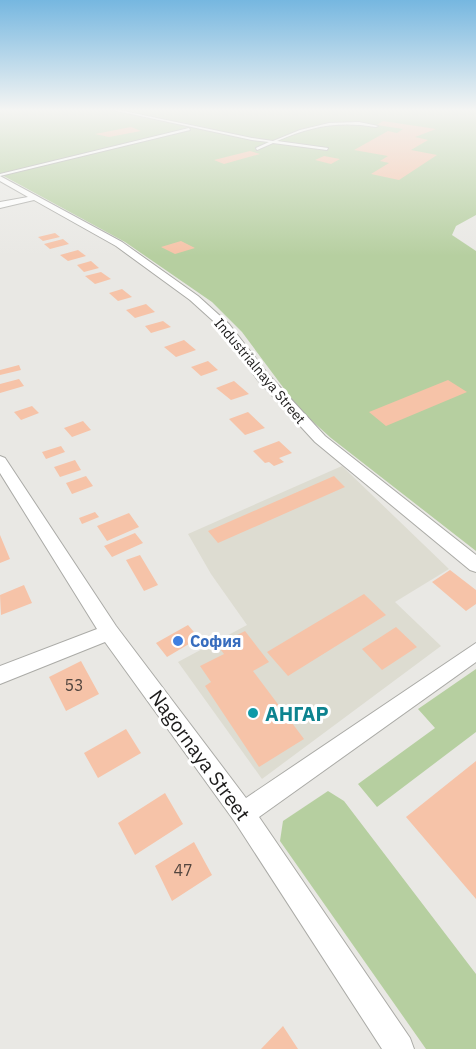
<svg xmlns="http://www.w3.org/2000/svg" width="476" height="1049" font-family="'IBM Plex Sans',sans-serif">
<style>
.built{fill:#dddcd1}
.green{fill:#b6cfa0}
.building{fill:#f6c3a8}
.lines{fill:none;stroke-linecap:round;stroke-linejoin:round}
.lane-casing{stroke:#ababa7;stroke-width:2}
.street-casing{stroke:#ababa7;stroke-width:2}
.lane{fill:#fff;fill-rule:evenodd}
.street{fill:#fff;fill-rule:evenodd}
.shop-dot{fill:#3f7fe0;stroke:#fff;stroke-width:2}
.culture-dot{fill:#0f9aa8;stroke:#fff;stroke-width:2}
.labels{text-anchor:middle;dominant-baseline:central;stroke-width:6;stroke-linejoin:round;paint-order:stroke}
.far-street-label{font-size:14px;fill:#1c1b1a;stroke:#fff}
.shop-label{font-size:16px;font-weight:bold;fill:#366cbe;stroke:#fff;text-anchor:start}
.near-number-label{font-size:16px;fill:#52453e}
.near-culture-label{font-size:20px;font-weight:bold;fill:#0d838f;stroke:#fff;text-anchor:start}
.near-street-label{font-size:20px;fill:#1c1b1a;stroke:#fff}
</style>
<rect width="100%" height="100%" fill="#e9e8e4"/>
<path class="built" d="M342,466L449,569L395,602L441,646L262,779L178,662L247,625L211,574L188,534Z"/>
<path class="green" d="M0,109H476V215L456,226L452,235L476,251V551L331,438L300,410L242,332L212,302L125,242L0,174Z
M476,669V732L377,807L358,784L435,728L418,709Z
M328,791L344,801L476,974V1049H426L280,841L283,821Z"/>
<path class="building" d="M383,121L436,129L415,137L428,140L411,150L437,155L399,180L371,174L389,163L380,161L388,156L354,150L388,131L397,133L403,129L377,125Z
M131,127L141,131L109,137L95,134Z
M250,151L260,154L224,164L214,160Z
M324,156L340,159L331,164L315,160Z
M55,233L60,237L43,241L38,237Z
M63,239L69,244L50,249L44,244Z
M181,241L195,248L175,254L161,247Z
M78,250L86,256L68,261L60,255Z
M91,261L99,268L84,272L77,265Z
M101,272L111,279L95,284L85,276Z
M122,289L132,297L118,301L109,293Z
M146,304L155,312L135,318L126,310Z
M163,321L171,327L151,333L145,326Z
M184,340L196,350L176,357L164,347Z
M208,361L218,370L201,376L191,367Z
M19,365L21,370L0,375V370Z
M19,379L24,386L0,393V384Z
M448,380L467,392L386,426L369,412Z
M234,381L249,394L231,400L216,388Z
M32,406L39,413L21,420L14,412Z
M248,412L265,428L245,435L229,419Z
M83,421L91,430L72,437L64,428Z
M279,441L292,453L279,458L284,462L274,466L269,462L265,463L253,451Z
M61,446L65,452L46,459L42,452Z
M75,460L81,470L60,477L54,467Z
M86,476L93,486L72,494L66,483Z
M334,476L345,487L218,543L208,531Z
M95,512L99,517L82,524L79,518Z
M129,513L139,527L107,541L97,526Z
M135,533L143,543L112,557L104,546Z
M0,535L10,559L0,563Z
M140,555L158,585L144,591L126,560Z
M450,570L476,590V604L466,611L432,582Z
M24,585L32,603L1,615L0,595Z
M364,594L386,615L288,676L267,652Z
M188,625L199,638L167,657L156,643Z
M396,627L417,647L382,670L362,649Z
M245,631L269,662L253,671L304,739L259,767L205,686L211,682L200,666L224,654L217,645Z
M81,661L99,694L66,711L49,677Z
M126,729L141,753L98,778L84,753Z
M476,761V899L406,817Z
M165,793L183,824L135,855L118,823Z
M194,842L212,875L172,901L155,866Z
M283,1026L298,1049H261Z"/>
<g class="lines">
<defs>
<path id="lane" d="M108,109H114L252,138L273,141L300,130L329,123L359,122L378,126L376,127C338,121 312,126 277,141L328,148L327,150L273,143L257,150L256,148L269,142L252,140Z
M189,128L190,130L0,176V174Z"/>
<path id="street" d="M0,176L122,242L198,296L229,324L267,373L325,436L476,555V572L470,570L315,442L257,379L221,328L190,300L116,246L34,200L0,208V202L28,197L0,181Z
M0,456L5,458L116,626L246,798L476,643V662L259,817L410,1038L414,1049H382L235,822L105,642L0,684V666L97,629L0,473Z"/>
</defs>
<use href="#lane" class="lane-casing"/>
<use href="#street" class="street-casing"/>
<use href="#lane" class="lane"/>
<use href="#street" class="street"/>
</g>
<linearGradient id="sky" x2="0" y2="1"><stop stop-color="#76b7e0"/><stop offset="0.43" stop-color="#f5f5f3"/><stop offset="1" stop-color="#f5f5f3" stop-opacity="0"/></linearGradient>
<rect width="476" height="256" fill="url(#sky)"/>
<circle class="shop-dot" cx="178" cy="641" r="6"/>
<circle class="culture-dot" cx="253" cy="713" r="6"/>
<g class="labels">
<g class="far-street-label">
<text transform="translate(260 371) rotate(50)">Industrialnaya Street</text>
</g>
<g class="shop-label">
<text x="190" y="641">София</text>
</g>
<g class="near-number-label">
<text x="74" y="685">53</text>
<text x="183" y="870">47</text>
</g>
<g class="near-culture-label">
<text x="265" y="713">АНГАР</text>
</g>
<g class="near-street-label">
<text transform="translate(200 755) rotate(54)">Nagornaya Street</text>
</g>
</g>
</svg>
